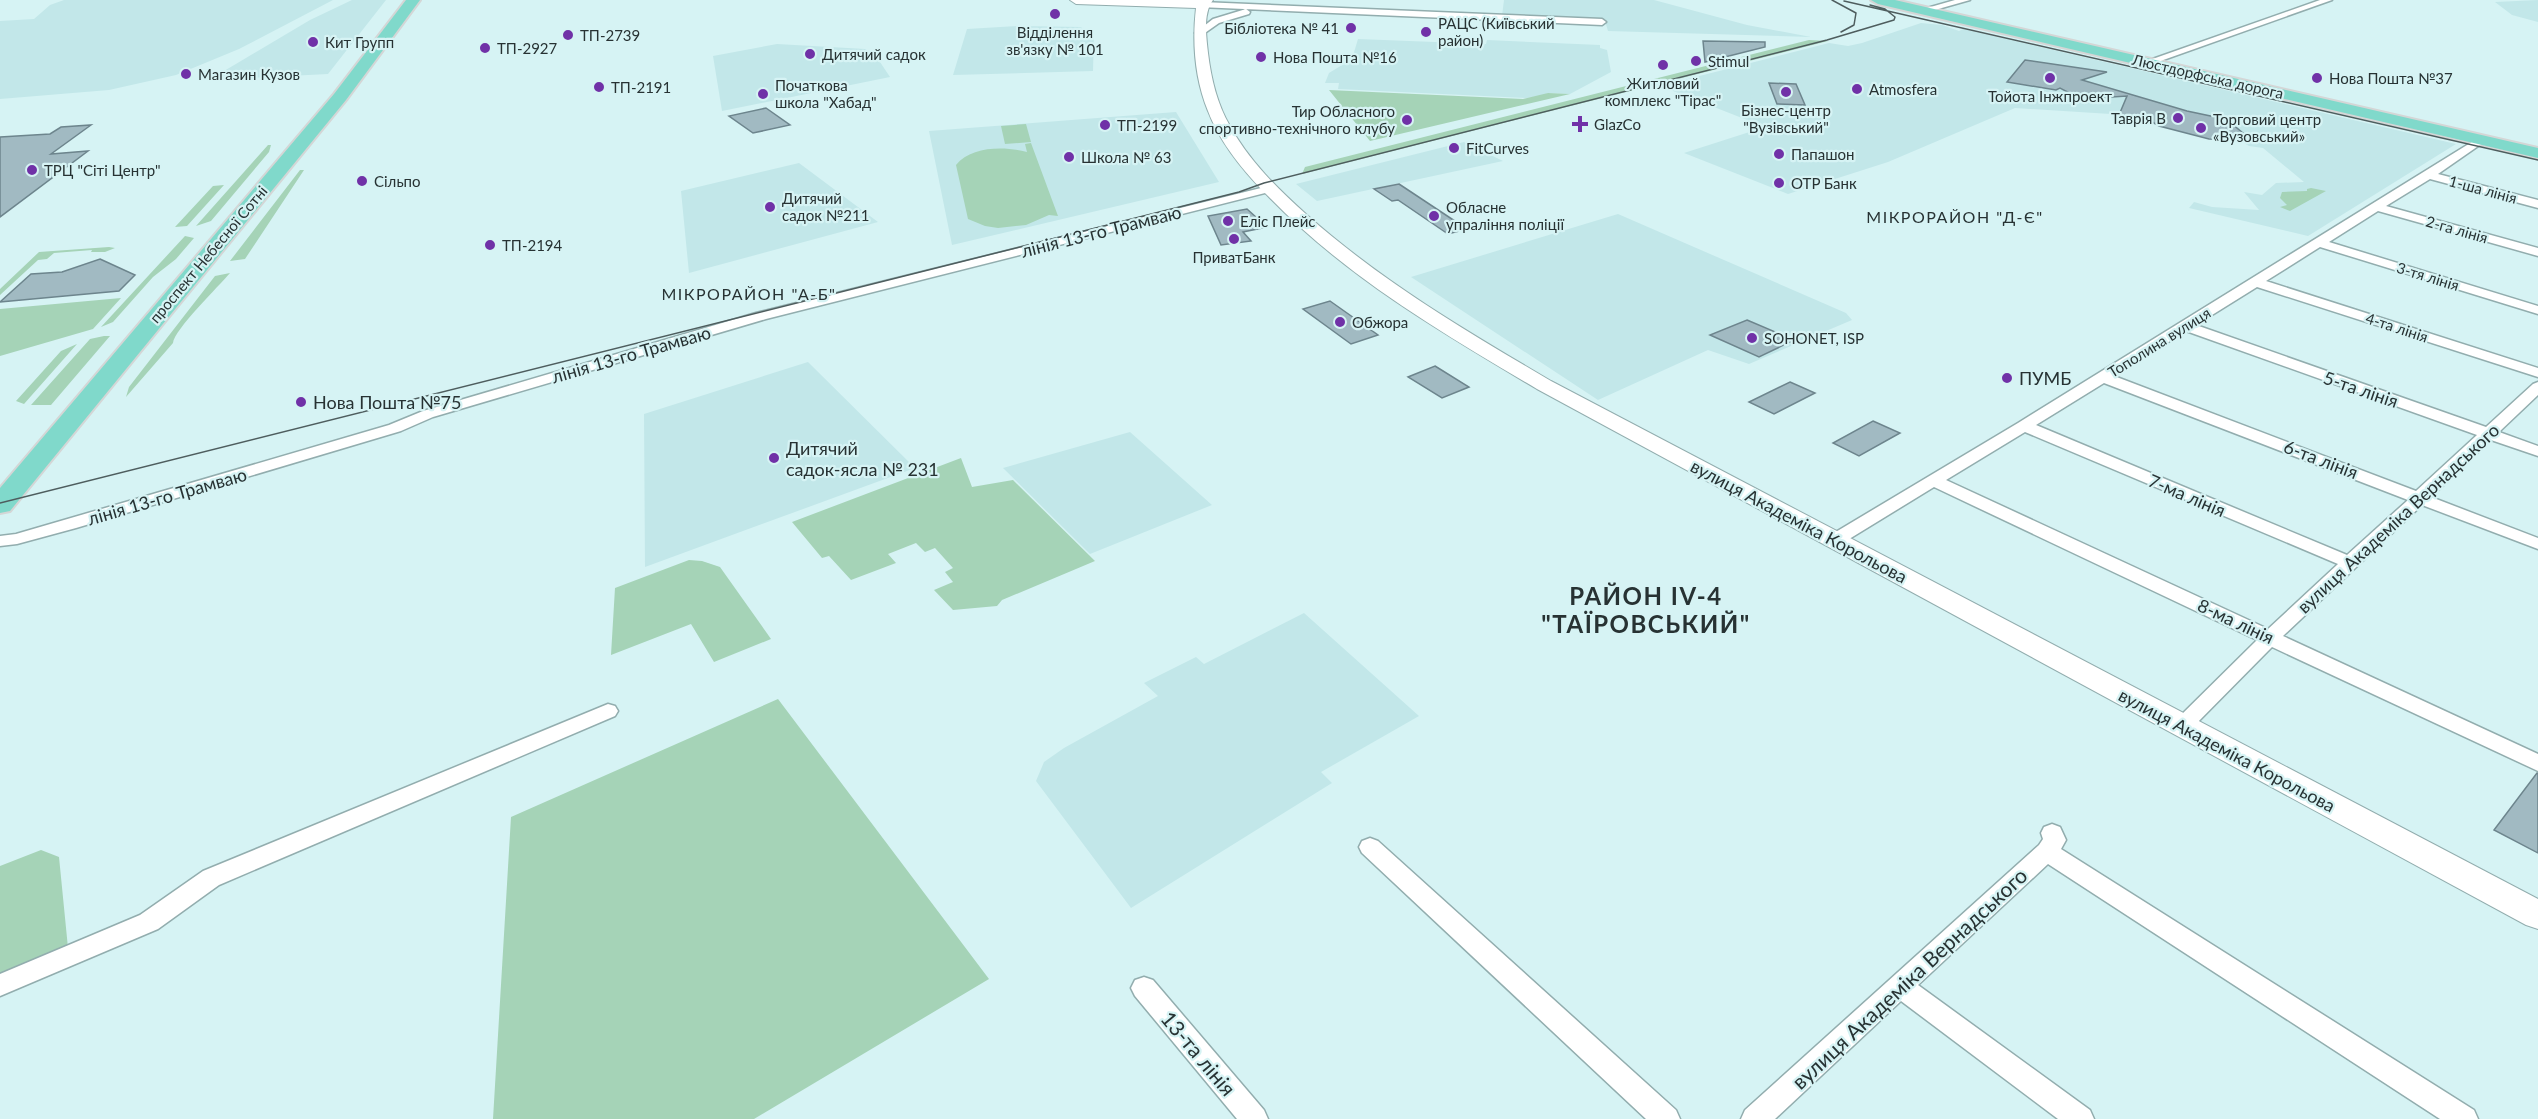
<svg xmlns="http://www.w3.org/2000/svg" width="2538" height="1119" font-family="Lato,sans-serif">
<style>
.built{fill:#c2e7e9}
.green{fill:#a5d3b7}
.building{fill:#a1bac2;stroke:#6d858d;stroke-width:1.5}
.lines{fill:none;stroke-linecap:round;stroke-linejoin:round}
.minor-casing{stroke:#92adae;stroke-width:3}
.secondary-casing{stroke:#92adae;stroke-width:2}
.primary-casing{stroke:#d4d6d6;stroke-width:4}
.minor{fill:#fff;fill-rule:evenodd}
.secondary{fill:#fff;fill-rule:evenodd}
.primary{fill:#80d9cb;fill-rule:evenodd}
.tram{stroke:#4e5d5e;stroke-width:1.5}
.poi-dot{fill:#7031a7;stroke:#d6f3f4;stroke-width:2}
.labels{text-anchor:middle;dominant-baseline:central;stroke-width:4.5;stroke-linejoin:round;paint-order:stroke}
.far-poi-label{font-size:15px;fill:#273233;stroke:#d6f3f4;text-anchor:start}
.far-street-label{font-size:15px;fill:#273233;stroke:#d6f3f4}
.far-neighbourhood-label{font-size:16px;letter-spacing:1.5px;fill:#273233;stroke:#d6f3f4}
.street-label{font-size:18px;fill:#273233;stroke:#d6f3f4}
.poi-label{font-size:18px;fill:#273233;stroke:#d6f3f4;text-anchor:start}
.near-street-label{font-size:21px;fill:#273233;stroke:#d6f3f4}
.district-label{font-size:24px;font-weight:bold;letter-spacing:1.5px;fill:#273233;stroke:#d6f3f4}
</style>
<rect width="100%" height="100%" fill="#d6f3f4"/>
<path class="built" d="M64,0H333L239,49L176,75L109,90L0,99V21L34,19L50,5Z
M352,0H386L328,74L209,80L310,20Z
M1504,0H1654L1747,25L1811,37L1608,31L1605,21L1502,16Z
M2538,0V22L2512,15L2495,2Z
M1921,23L1942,25L1959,31L1963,29L2456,144L2308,236L2189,208L2194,202L2212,207L2259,210L2244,192L2262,195L2276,183L2304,182L2263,148L2249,146L2241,141L2209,139L2159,126L2142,116L2015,108L1888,162L1788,194L1684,153L1765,127L1668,89L1664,85L1829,43L1848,46L1862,43Z
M1017,26L1080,27L1094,33L1093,71L953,75L967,29Z
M1358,39L1486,44L1487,40L1600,45V48L1607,50L1611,72L1570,94L1548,93L1540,97L1526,98L1338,89L1339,83H1325L1329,73L1352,59Z
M777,44L865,49L876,56L890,77L722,111L713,56Z
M1176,112L1219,182L952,245L929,131Z
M1464,142L1503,161L1317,201L1296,184Z
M799,163L878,222L689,273L681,191Z
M1618,214L1846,313L1852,320L1749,364L1708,350L1598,400L1411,277Z
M808,362L915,468L645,567L644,414Z
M1130,432L1212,505L1090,554L1003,468Z
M1304,613L1419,716L1321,772L1332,783L1131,908L1036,781L1044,762L1064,748L1158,696L1144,683L1196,657L1204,664Z"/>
<path class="green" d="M1809,40L1828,41L1302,174L1305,167Z
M1329,90L1523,99L1548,93L1570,94L1370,141Z
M1026,124L1031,142L1005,144L1001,126Z
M1031,143L1058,216L1049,215L1026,225L998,228L985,226L968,219L956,165C971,146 1005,146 1027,152L1025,144Z
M268,145H271L269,152L211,221L196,226Z
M300,170H304L245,259L230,261Z
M224,185L187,226L175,227L213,186Z
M2311,188L2326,191L2290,211L2280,207L2287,205L2280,198L2282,192L2307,191V189Z
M185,236L194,238L176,259L153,277L113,322L101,327Z
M109,247L115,248L105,252H91L92,250L54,253L47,259L38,260L0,295V289L39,252Z
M230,273C219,286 174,330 173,343L126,397L129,387L215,276Z
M121,298L93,329L0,356V309Z
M104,336H110L51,405H31L90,339Z
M77,344L24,404L16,401L61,351Z
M961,458L972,487L1013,480L1095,561L1002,600L997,606L953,610L934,590L953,582L945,572L953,568L935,548L925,552L916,543L888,554L896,563L851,580L829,556L822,558L792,522Z
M689,560L702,561L720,567L771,639L714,662L691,624L611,655L615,588Z
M778,699L989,979L754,1119H493L511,817Z
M41,850L59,857L68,948L0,977V866Z"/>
<path class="building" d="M1703,41L1765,42V47L1705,62Z
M2025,60L2107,72L2082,80L2187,111L2220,118L2231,123L2251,140L2209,139L2159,126L2142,116L2119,115L2127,96L2081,99L2060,88L2056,90L2007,82Z
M1769,83L1796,84L1805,105L1777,104Z
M766,108L790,125L753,133L729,116Z
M91,125L51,154L88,151L0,217V137L50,134L61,127Z
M1399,184L1467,229L1448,234L1398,200L1392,201L1374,189Z
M1247,209L1267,227L1243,232L1251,241L1221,245L1208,216Z
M100,259L135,275L119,291L0,302L31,274L62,272Z
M1330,301L1378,335L1351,344L1303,309Z
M1747,320L1794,340L1759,357L1710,335Z
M1435,366L1469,387L1442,398L1408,377Z
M1790,382L1815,393L1774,414L1749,402Z
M1873,421L1900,433L1859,456L1833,443Z
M2537,773H2538V853L2494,830Z"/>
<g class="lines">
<defs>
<path id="minor" d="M1955,0H1970L1924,13L1920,10Z
M2320,0H2332L2152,64L2144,62Z
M1202,2L1602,19L1606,22L1602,25L1199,7L1198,5Z
M1246,9L1250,12L1249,14L1219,23L1202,35L1195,33L1213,19Z
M2480,137L2485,140L2484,142L2438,174L2538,200V208L2430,179L2386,206L2538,248V256L2378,211L2329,242L2538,306V314L2320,247L2266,281L2538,368V377L2257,287L2196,325L2486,427L2533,384L2538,382V395L2499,432L2538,446V456L2491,440L2431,497L2538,538V549L2422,505L2283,636L2538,754V771L2272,647L2189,731L2182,733L2175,731L2172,726L2175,721L2257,640L1934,487L1841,544H1829L1826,540L1829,536L2018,423ZM2186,331L2477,435L2416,491L2114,376ZM2104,383L2408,500L2347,555L2036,425ZM2025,432L2338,564L2268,629L1946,480Z
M1269,186L1275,189L1273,191L766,319L433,417L401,431L76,528L17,544L0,546V536L16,534L64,520L389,425L423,411L756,313Z
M608,704L615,706L618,711L615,716L219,885L158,929L0,996V974L140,915L203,871Z
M2052,824L2060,827L2066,840L2061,849L2474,1110L2478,1119H2440L2048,864L1918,985L2090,1110L2094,1119H2058L1901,1001L1775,1119H1741L1745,1110L2039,845L2043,839L2041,833L2044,827Z
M1370,838L1378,841L1676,1110L1680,1119H1646L1362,853L1359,847L1362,841Z
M1144,977L1153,980L1264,1110L1268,1119H1237L1135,996L1131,988L1135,980Z"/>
<path id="secondary" d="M1070,0H1213C1203,13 1206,36 1208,53C1211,78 1217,104 1230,126C1249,161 1278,189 1307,215C1381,281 1466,331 1551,381L2538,899V929L2526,925L1537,389C1442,333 1345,276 1268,196C1244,172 1220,143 1208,111C1195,79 1192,43 1196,8L1076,4Z"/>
<path id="primary" d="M406,0H420L346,100L10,511L0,513V488L334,94Z
M1871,0H1895L2538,148V158L1878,4Z"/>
</defs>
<use href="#minor" class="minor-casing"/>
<use href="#secondary" class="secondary-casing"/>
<use href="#primary" class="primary-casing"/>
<use href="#minor" class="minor"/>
<use href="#secondary" class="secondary"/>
<use href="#primary" class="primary"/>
<path class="tram" d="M1832,0L1856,13L1854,25L1841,32
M1844,1L2538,160
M0,503L1239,192L1264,183L1827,40L1894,20L1895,17L1885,9L1870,5"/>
</g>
<g class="poi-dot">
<circle cx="1055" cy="14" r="6"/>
<circle cx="1351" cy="28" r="6"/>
<circle cx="1426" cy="32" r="6"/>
<circle cx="568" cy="35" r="6"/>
<circle cx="313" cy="42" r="6"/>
<circle cx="485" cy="48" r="6"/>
<circle cx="810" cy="54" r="6"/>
<circle cx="1261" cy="57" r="6"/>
<circle cx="1696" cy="61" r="6"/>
<circle cx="1663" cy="65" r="6"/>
<circle cx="186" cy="74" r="6"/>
<circle cx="2050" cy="78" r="6"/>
<circle cx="2317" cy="78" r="6"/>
<circle cx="599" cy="87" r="6"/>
<circle cx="1857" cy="89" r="6"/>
<circle cx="1786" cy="92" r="6"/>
<circle cx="763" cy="94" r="6"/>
<circle cx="2178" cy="118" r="6"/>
<circle cx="1407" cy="120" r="6"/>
<path d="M1577 115h6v6h6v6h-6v6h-6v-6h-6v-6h6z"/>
<circle cx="1105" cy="125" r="6"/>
<circle cx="2201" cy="128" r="6"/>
<circle cx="1454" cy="148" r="6"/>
<circle cx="1779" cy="154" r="6"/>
<circle cx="1069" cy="157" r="6"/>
<circle cx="32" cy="170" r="6"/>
<circle cx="362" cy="181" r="6"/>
<circle cx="1779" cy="183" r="6"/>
<circle cx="770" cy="207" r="6"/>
<circle cx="1434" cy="216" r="6"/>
<circle cx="1228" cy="221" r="6"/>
<circle cx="1234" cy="239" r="6"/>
<circle cx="490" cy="245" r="6"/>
<circle cx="1340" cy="322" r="6"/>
<circle cx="1752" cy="338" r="6"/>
<circle cx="2007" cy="378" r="6"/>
<circle cx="301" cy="402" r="6"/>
<circle cx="774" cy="458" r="6"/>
</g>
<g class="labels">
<g class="far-poi-label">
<text x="1438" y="23">РАЦС (Київський<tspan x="1438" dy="17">район)</tspan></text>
<text x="1339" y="28" text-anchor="end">Бібліотека № 41</text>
<text x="1055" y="32" text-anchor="middle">Відділення<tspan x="1055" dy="17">зв'язку № 101</tspan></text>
<text x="580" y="35">ТП-2739</text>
<text x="325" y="42">Кит Групп</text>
<text x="497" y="48">ТП-2927</text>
<text x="822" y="54">Дитячий садок</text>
<text x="1273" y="57">Нова Пошта №16</text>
<text x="1708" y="61">Stimul</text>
<text x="198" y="74">Магазин Кузов</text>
<text x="2329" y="78">Нова Пошта №37</text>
<text x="1663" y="83" text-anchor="middle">Житловий<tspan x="1663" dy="17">комплекс "Тірас"</tspan></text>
<text x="775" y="85">Початкова<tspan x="775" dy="17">школа "Хабад"</tspan></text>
<text x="611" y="87">ТП-2191</text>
<text x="1869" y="89">Atmosfera</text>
<text x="2050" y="96" text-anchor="middle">Тойота Інжпроект</text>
<text x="1786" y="110" text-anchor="middle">Бізнес-центр<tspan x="1786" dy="17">"Вузівський"</tspan></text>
<text x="1395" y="111" text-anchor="end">Тир Обласного<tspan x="1395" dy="17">спортивно-технічного клубу</tspan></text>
<text x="2166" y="118" text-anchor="end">Таврія В</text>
<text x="2213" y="119">Торговий центр<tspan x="2213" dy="17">«Вузовський»</tspan></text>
<text x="1594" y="124">GlazCo</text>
<text x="1117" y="125">ТП-2199</text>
<text x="1466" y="148">FitCurves</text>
<text x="1791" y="154">Папашон</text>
<text x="1081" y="157">Школа № 63</text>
<text x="44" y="170">ТРЦ "Сіті Центр"</text>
<text x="374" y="181">Сільпо</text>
<text x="1791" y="183">OTP Банк</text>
<text x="782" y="198">Дитячий<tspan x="782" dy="17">садок №211</tspan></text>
<text x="1446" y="207">Обласне<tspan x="1446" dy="17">упраління поліції</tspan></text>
<text x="1240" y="221">Еліс Плейс</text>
<text x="502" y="245">ТП-2194</text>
<text x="1234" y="257" text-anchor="middle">ПриватБанк</text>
<text x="1352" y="322">Обжора</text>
<text x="1764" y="338">SOHONET, ISP</text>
</g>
<g class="far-street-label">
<text transform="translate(2208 76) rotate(13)">Люстдорфська дорога</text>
<text transform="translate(2483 189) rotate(15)">1-ша лінія</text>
<text transform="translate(2457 229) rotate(16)">2-га лінія</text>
<text transform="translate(208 254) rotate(-50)">проспект Небесної Сотні</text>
<text transform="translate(2428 276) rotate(17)">3-тя лінія</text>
<text transform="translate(2397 327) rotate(18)">4-та лінія</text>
<text transform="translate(2159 342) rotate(-32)">Тополина вулиця</text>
</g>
<g class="far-neighbourhood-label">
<text x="1955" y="216">МІКРОРАЙОН "Д-Є"</text>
<text x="749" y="293">МІКРОРАЙОН "А-Б"</text>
</g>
<g class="street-label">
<text transform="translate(1101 231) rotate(-14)">лінія 13-го Трамваю</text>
<text transform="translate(631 354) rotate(-16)">лінія 13-го Трамваю</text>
<text transform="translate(2361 389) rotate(19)">5-та лінія</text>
<text transform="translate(2321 459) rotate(21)">6-та лінія</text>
<text transform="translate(2187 495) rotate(23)">7-ма лінія</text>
<text transform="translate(167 496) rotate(-16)">лінія 13-го Трамваю</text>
<text transform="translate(2398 518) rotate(-43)">вулиця Академіка Вернадського</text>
<text transform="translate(1799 521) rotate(28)">вулиця Академіка Корольова</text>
<text transform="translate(2236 621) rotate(25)">8-ма лінія</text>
<text transform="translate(2227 750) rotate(28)">вулиця Академіка Корольова</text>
</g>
<g class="poi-label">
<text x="2019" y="378">ПУМБ</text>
<text x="313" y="402">Нова Пошта №75</text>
<text x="786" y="448">Дитячий<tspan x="786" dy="21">садок-ясла № 231</tspan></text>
</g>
<g class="near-street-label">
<text transform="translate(1909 978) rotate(-43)">вулиця Академіка Вернадського</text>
<text transform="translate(1199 1053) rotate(50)">13-та лінія</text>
</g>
<g class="district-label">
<text x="1646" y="595">РАЙОН IV-4<tspan x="1646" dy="28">"ТАЇРОВСЬКИЙ"</tspan></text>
</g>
</g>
</svg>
